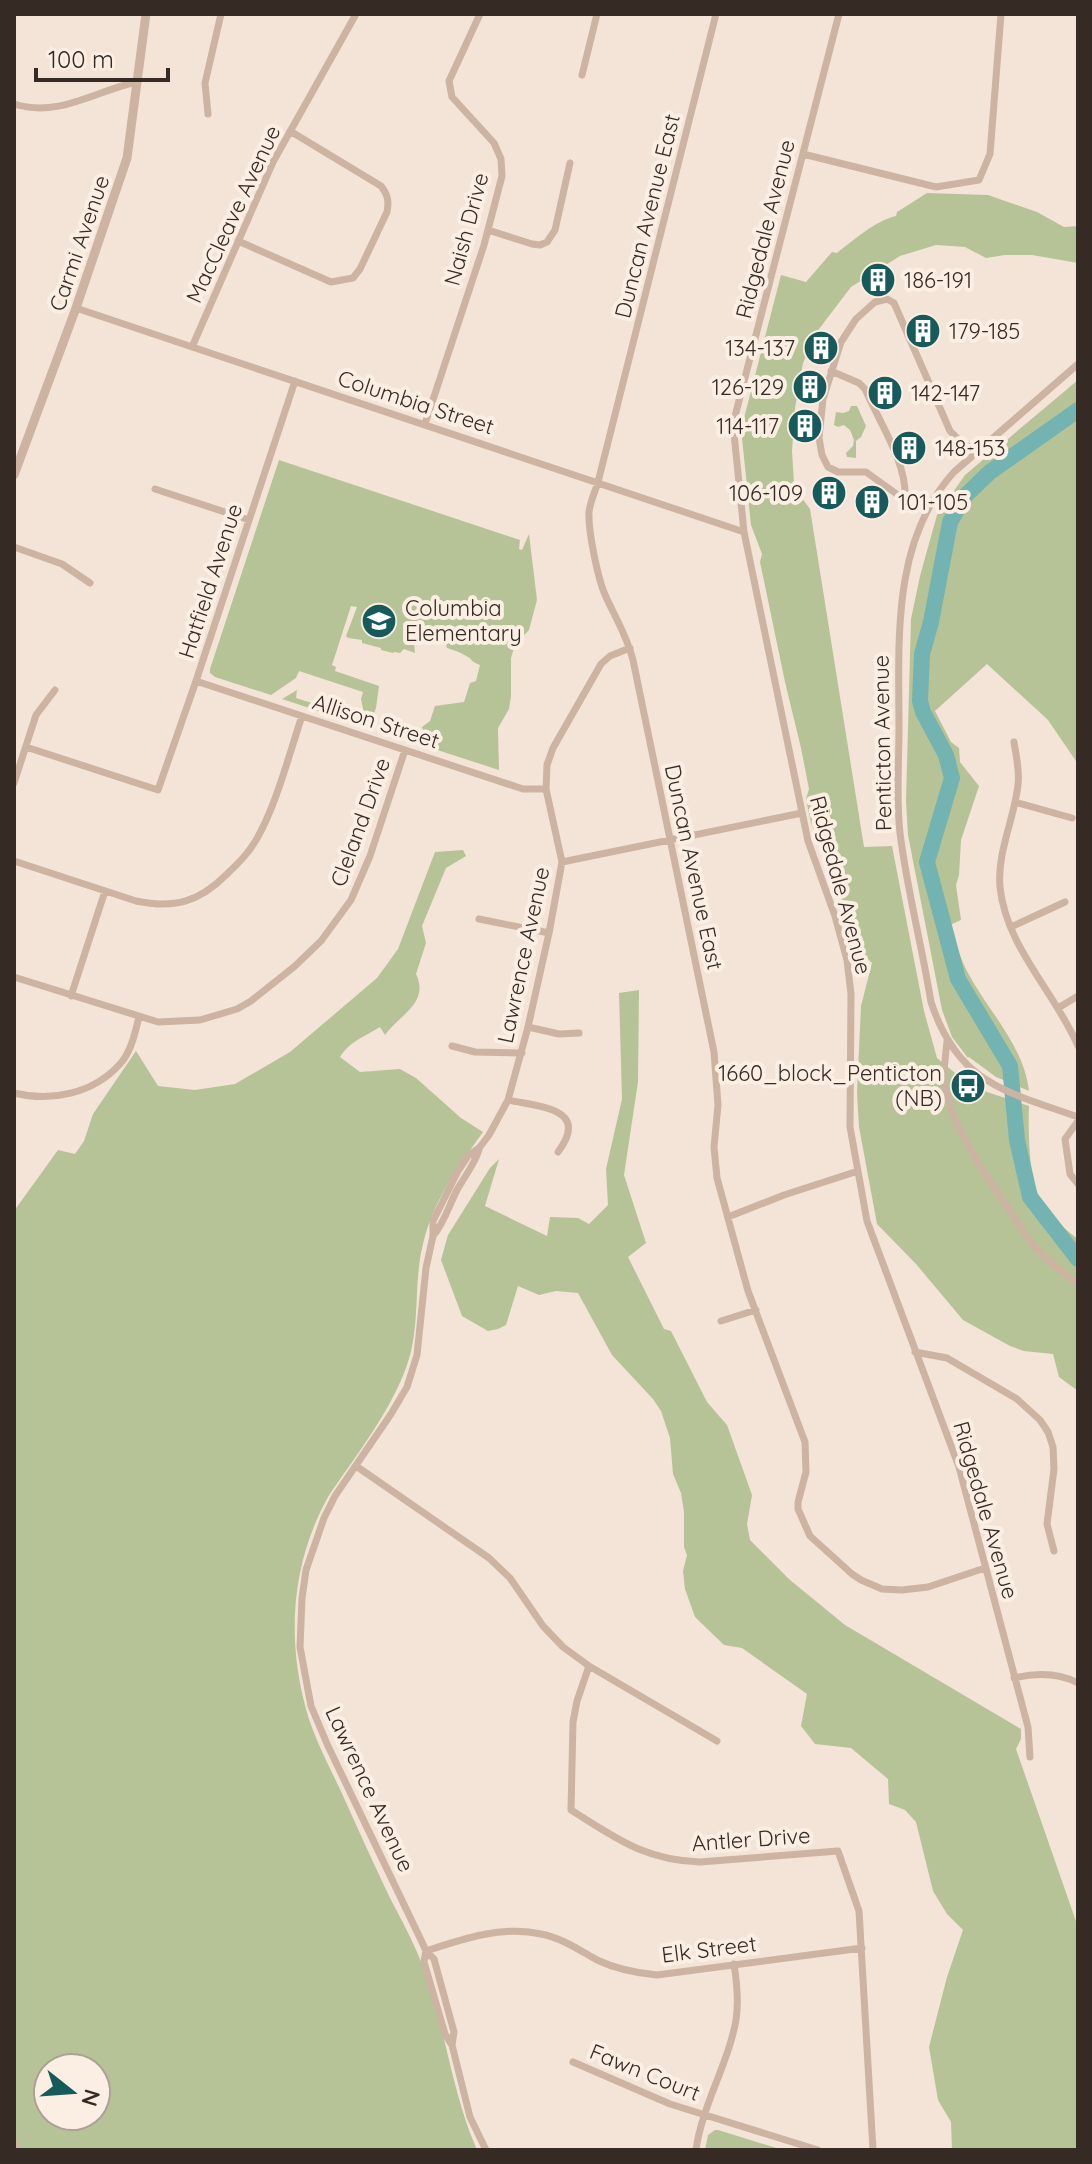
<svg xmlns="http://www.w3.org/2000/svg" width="1092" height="2164" font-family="Quicksand,sans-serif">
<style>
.green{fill:#b6c396;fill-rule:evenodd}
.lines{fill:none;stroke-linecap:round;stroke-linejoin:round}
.river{stroke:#73b3b2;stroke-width:16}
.minor{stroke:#ccb3a2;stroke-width:7}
.tertiary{stroke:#ccb3a2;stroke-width:9}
.labels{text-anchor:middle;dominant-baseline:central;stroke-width:8;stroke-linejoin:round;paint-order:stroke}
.street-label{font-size:22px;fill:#362a25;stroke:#fbefe3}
.poi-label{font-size:22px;fill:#362a25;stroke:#fbefe3;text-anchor:start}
</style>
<rect width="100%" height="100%" fill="#f3e4d7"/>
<path class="green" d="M927,193L988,195L1037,212L1064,227L1078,226V263L1032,255H1005L986,258L965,247L936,245L900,256L851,287L819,329L803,363L795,408L792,451L794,484L796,490L810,509L864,847L892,846L924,1011L937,1058L972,1087L1029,1106C1028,1126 1029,1174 1037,1192C1045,1210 1062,1228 1078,1239V1391L1059,1377L1053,1354L1024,1351L1010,1346L963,1320L916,1264L877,1224L859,1127L857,1093L861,1006L872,963L865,956L811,823L806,799L809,789L801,748L785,682L760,562L762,554L751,525L742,438L743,422L781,275L806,282L832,252L837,253C855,239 875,221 896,216L897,212Z
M1078,380V764L1048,720L987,664L935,711L951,742L959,748L960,762L979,786L961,840L959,875L956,885L961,920L950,925C955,941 960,958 968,973C988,1011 1024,1046 1029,1091L996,1077L969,1057L968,1058L952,1037L942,1010L908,835L906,801L911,619L920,576L937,515L965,475Z
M851,406H857L866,426L861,437L856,441V458L847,457L846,453L853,446L854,440L850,430L844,425L838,427L834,425L836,412L843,413L849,411Z
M279,460L520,540L519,549L522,550L529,534L537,600L529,630L515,645L511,658V696L509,709L498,728L499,770L428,747L422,727L430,721L435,706L464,702L470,683L476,681L480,665C470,661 473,660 468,657C462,653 454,650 447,648L444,638L414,644L415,653L404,649L400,653L394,652L393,653L381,650V648L362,643V640L348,638L346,636L357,607L351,606L332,665L336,667L335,671L379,686L376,708L370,725L366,723L361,699L363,692L299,671L296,678L271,695L215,677L210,673V669Z
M297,690L296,698L347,714L352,708L355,723L282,699Z
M463,850L466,856L446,868L422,926L426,943L416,974C430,1003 399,1015 385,1035L380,1027C364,1037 350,1041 340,1057L360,1072L400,1069L416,1078L461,1118L483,1132C457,1169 434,1199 423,1244C413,1283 421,1326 407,1365C390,1413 356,1455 328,1497C292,1562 286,1636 306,1709C314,1739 331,1769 344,1798C359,1831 374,1865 390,1898C401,1919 413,1941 422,1964C445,2024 451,2091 477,2150H14V1211L58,1150L75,1154L84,1141L93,1114L136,1051L158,1086L195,1090L235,1084L290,1052L377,978L398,949L435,852ZM48,2068H96V2116H48Z
M639,990L638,1082L624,1175L646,1243L628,1257L664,1329L671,1331L707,1402L727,1425L752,1495L747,1524L750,1540L790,1580L845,1625L1021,1729V1739L1016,1749L1078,1927V2150H952L951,2122L938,2100L929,2047L947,1977L963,1930L947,1914L933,1891L916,1822L905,1810L889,1804L888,1779L851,1748L815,1744L801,1726L807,1694L742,1648L724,1645L695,1617L685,1589L683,1571L687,1555L684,1547V1512L681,1493L673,1474L670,1438L661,1411L653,1399L612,1355L578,1293L556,1291L539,1295L518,1286L506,1325L498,1329L488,1331L462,1316L441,1260L448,1235L490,1168L499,1159L485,1206L547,1236L550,1217L578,1218L589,1224L608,1205L606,1169L622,1099L619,993Z
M715,2130H718L783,2150H705L708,2135Z"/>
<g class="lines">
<path class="river" d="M1078,410L990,472L965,496L950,522L931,622L922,654L920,701L923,712L946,755L952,778L927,862L958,979L1010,1066L1017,1140L1030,1197L1078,1259"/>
<path class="minor" d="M716,14L598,482C595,492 590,502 589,512C588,531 598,580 606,597C616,619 627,636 633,660L714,1052L718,1105L714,1147L717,1178L748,1291L805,1442L806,1472L798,1502V1509L810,1536L852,1574L861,1580L882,1589L902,1590L928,1587L985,1568
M839,14L733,424L744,532L808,841L835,916L847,960L851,994L850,1127L867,1221L959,1467L1028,1727L1030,1757
M582,75L597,14
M14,104C59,118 94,91 137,82
M208,114L205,83L221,14
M803,154L936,187L979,180L990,154L1001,14
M488,230L532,244L540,245L547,242L555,230L570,163
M238,241L331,282L353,278L360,269L387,212C389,201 388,195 381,186L290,131
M76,308L744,532
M192,347L273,162L356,14
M1078,364L954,472C891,541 899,642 899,729C899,763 896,799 900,833C907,890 922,946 931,1002C958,1084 1005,1091 1078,1117
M831,371L859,383L865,389C879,422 908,464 905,500
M425,424L484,245L502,176L501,159L494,143L452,97L449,81L480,14
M155,489L249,520
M927,510L905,500L866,472H838L828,467L822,455L819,438L823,399L841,342L856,319L875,302L887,299L894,303L950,431L961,442L977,451
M14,547L62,564L90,583
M196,681L523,789H546
M1014,742C1016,756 1020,771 1018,785C1014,820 997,852 1000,887C1006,947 1055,992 1078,1046
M26,747L158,790L196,681L295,381
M14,783L36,715L55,690
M1015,802L1072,818
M14,861L136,901C174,909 199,902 226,875C233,868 241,861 247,853C272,823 289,754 302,716
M562,862L802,813
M479,919L549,933
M1011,927L1065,902
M14,977L158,1022L200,1020L237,1009L251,1001L295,966L321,941L351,900L370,856L405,750
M71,996L105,891
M1058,1008L1078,996
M528,1027L559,1034L579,1033
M947,1041L943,1080L953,1115L976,1160L1030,1241L1044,1257L1078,1284
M452,1046L475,1052L522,1053
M14,1093C51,1102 93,1094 120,1064C131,1052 135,1033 139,1017
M508,1100C539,1107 591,1108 558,1152
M1078,1121L1065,1139L1070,1174L1078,1184
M728,1217L784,1195L858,1171
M433,1236C445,1222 449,1205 457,1190C465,1176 474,1165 479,1150
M721,1321L756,1310
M915,1352L947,1358L1017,1399L1040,1420L1048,1432L1053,1447L1054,1469L1047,1524L1054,1551
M356,1466L489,1558L510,1578L543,1626L563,1647L589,1666L717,1741
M589,1666L577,1701L573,1722L571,1810C616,1838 644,1860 700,1862L838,1851L859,1911L873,2150
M1014,1678C1035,1673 1059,1673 1078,1683
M426,1951C462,1939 503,1925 541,1934C562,1938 579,1950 597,1960C616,1969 636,1973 657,1975L862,1948
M426,1951L424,1962L445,2034L452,2045L470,2117L486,2150
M452,2045L454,2032L434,1959L426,1951L421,1940L328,1746L311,1706L300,1647L302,1598L306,1570L324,1518L335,1496L391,1414L407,1387L417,1355L426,1268L433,1236V1221L458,1171L468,1156L480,1147L489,1135L508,1100L528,1027L549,933L562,862L546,789L547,765L553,748L601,664L610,656L630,648
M573,2062L670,2104L818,2150
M696,2150C702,2105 728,2065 736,2020C739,2001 737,1983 734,1964"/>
<path class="tertiary" d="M14,475L76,308L127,158L146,14
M14,2144L16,2150"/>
</g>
<defs>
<symbol id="building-disc" viewBox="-11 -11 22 22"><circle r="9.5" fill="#175a5b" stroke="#fbefe3"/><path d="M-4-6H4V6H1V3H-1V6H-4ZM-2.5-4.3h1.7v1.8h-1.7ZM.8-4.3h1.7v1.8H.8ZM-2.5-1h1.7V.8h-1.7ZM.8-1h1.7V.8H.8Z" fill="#fff"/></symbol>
<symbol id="school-disc" viewBox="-11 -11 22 22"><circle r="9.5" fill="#175a5b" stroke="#fbefe3"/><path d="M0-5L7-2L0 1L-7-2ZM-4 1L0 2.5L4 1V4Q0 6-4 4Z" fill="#fff"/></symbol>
<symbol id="bus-disc" viewBox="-11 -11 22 22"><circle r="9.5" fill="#175a5b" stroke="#fbefe3"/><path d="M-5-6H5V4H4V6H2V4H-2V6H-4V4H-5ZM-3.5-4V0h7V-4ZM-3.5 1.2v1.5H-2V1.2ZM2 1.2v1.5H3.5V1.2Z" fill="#fff"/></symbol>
</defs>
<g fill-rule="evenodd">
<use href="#building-disc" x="858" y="260" width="40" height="40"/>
<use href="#building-disc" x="903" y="311" width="40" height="40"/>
<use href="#building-disc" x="801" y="328" width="40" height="40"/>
<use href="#building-disc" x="790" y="367" width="40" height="40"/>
<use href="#building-disc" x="865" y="373" width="40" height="40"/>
<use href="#building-disc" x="785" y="406" width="40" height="40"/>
<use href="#building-disc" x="889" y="428" width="40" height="40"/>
<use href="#building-disc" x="809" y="473" width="40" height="40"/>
<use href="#building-disc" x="852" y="482" width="40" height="40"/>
<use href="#school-disc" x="359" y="601" width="40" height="40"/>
<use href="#bus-disc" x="948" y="1066" width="40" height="40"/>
</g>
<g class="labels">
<g class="street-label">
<text transform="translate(233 214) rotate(-65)">MacCleave Avenue</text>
<text transform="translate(647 216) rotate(-76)">Duncan Avenue East</text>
<text transform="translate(466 229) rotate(-75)">Naish Drive</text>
<text transform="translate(765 229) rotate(-76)">Ridgedale Avenue</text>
<text transform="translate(79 243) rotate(-71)">Carmi Avenue</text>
<text transform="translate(416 402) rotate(18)">Columbia Street</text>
<text transform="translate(210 581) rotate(-72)">Hatfield Avenue</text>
<text transform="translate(376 721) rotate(18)">Allison Street</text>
<text transform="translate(882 743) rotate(-91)">Penticton Avenue</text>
<text transform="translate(360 822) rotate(-70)">Cleland Drive</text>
<text transform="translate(694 867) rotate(78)">Duncan Avenue East</text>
<text transform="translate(841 885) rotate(75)">Ridgedale Avenue</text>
<text transform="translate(523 955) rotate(-78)">Lawrence Avenue</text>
<text transform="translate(986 1510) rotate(74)">Ridgedale Avenue</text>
<text transform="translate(370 1789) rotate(65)">Lawrence Avenue</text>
<text transform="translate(751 1839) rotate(-4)">Antler Drive</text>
<text transform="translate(709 1949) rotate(-7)">Elk Street</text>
<text transform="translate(645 2072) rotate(22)">Fawn Court</text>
</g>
<g class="poi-label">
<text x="904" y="280">186-191</text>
<text x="949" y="331">179-185</text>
<text x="795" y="348" text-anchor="end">134-137</text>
<text x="784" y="387" text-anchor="end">126-129</text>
<text x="911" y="393">142-147</text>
<text x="779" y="426" text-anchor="end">114-117</text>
<text x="935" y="448">148-153</text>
<text x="803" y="493" text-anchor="end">106-109</text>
<text x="898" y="502">101-105</text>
<text x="405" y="608">Columbia<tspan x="405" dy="25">Elementary</tspan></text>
<text x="942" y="1073" text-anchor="end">1660_block_Penticton<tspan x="942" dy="25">(NB)</tspan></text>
</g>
</g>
<rect width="1092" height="2164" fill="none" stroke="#362a25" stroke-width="32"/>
<g transform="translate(72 2092) rotate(107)"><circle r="38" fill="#fbefe3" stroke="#aca097" stroke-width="2"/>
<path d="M0-6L14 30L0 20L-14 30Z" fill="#175a5b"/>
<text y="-12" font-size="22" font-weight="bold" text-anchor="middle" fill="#362a25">N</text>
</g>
<path d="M36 68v12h132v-12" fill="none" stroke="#362a25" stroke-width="4"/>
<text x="48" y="68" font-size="24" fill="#362a25" stroke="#fbefe3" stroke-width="6" paint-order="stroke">100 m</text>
</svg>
